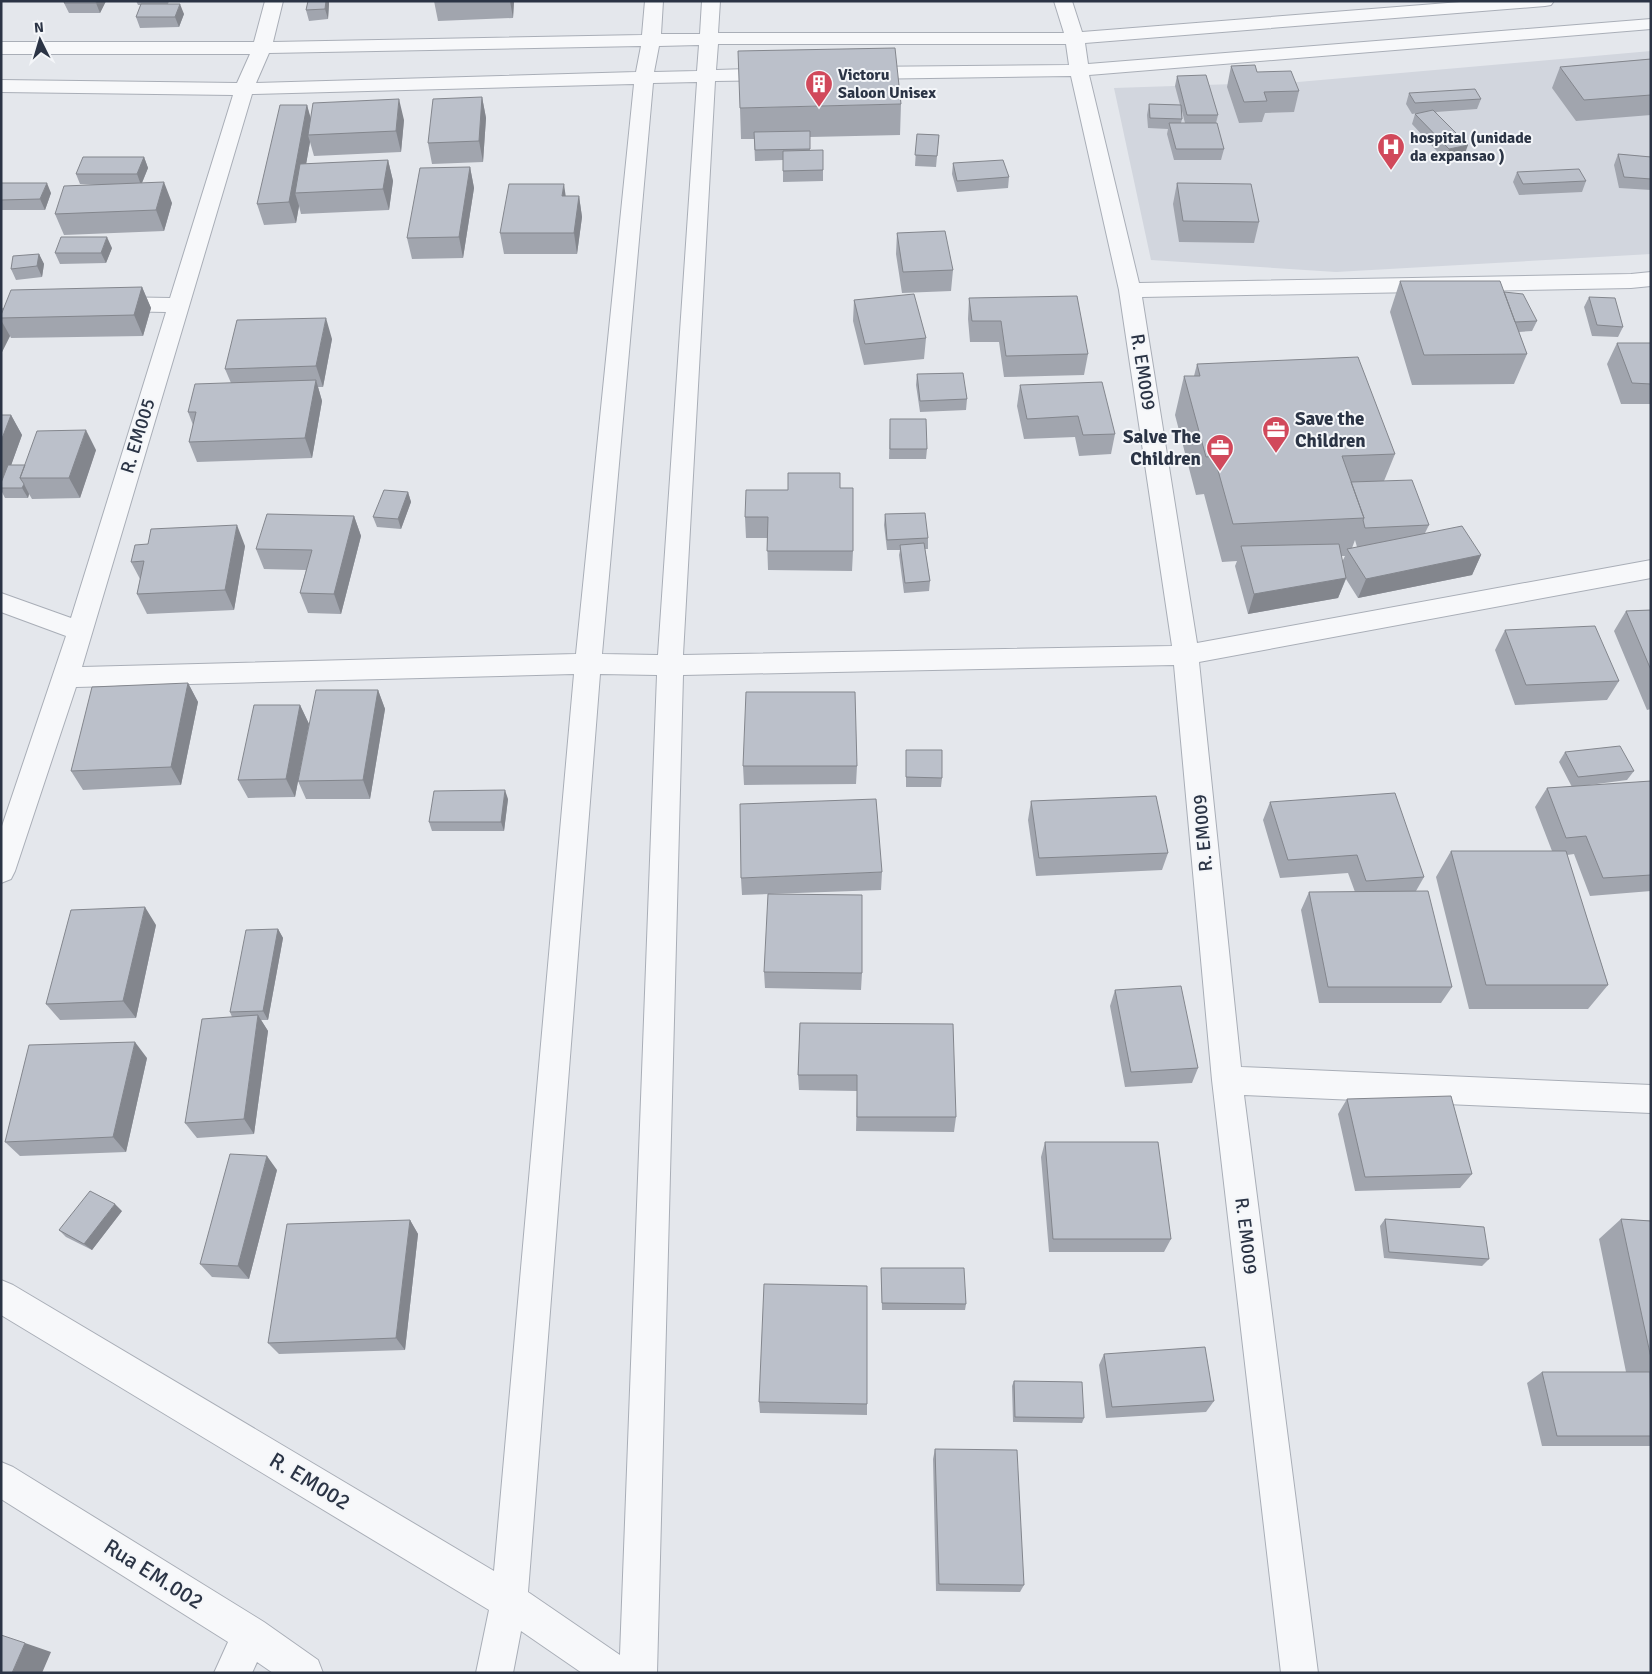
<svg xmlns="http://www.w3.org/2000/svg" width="1652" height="1674" font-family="Signika,sans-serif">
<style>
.built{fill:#d2d6de}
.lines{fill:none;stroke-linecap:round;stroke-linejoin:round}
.minor-casing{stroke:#a9aeb7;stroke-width:2}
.minor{fill:#f7f8fa;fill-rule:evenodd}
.wall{fill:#a1a5ae;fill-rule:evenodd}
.shaded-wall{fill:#83868d}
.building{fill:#bbc0ca;stroke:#83868d}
.labels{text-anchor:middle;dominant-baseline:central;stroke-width:4;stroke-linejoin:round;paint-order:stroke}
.far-poi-label{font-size:16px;font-weight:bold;fill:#2b3445;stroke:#f4f6f9;text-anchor:start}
.street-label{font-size:19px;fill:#2b3445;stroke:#f4f6f9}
.poi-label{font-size:19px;font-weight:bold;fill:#2b3445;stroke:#f4f6f9;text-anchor:start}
.near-street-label{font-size:22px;fill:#2b3445;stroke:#f4f6f9}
</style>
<rect width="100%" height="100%" fill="#e4e7ec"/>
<path class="built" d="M1651,51V254L1336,272L1151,260L1114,88L1298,82Z"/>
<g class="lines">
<defs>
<path id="minor" d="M265,1H283L273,42L642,35L645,1H663L661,34H700L702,1H720L718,33H1064L1054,1H1072L1082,32L1473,1H1554L1551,5L1545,6L1085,43L1088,64L1651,19V29L1089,75L1139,283L1631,274L1651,272V286L1631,288L1142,297L1197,643L1651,560V578L1199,662L1241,1067L1651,1085V1113L1244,1095L1318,1673H1281L1212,1080L1174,665L683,675L657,1673H582L521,1631L513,1673H476L489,1610L1,1315V1280L13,1285L494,1571L574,674L76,687L15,871L11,879L1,883V829L66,636L1,612V593L71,618L166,312L113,311L105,309L102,304L105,299L113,297L170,298L233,95L1,92V80L237,83L250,54H1V42H254ZM718,44H1066L1069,65L859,67L852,69L850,73L852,77L859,79L1071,76L1119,290L1172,646L683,655L715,81L776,80L783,78L785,74L783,70L776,68L716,70ZM699,45L697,71L654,72L659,46ZM641,46L636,72L256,83L269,53ZM697,82L658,655L602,654L653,83ZM634,84L576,654L82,667L252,94ZM600,674L657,675L620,1655L528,1592Z
M1,1462L13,1467L264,1622L318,1660L323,1673H273L257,1662L252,1673H214L228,1642L1,1499Z"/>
</defs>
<use href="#minor" class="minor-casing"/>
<use href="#minor" class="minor"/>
</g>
<path class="wall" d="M106,1L100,13H69L64,3Z
M136,1H169L168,4L184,14L179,27L140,28L136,17L141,5H138Z
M308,1H329V4L328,19L309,21L306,10Z
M434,1H514L513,18L438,21Z
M1651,59V115L1576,121L1552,88L1560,67Z
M1231,66L1257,72L1299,91L1294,112L1265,113L1262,122L1239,123L1227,87Z
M1177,76L1218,115L1216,123L1224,149L1221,160H1174L1167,134L1168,129L1148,128L1147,115L1149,104L1180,105L1175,86ZM1182,111L1185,123H1181L1182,119Z
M1409,93L1481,99L1477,109L1436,112L1464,156L1445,160L1412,124L1415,114L1418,113L1412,114L1406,104Z
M482,97L486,118L483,162L432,164L428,143Z
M901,104L900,135L810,137V150L823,170V181L783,182V160L755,161L754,139H741L740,108Z
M307,105L310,118L404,120L401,152L314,156L310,142L306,164L388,160L393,181L389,210L301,214L299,206L296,223L264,225L257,204Z
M917,134L939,135L936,167L915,166Z
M1618,154L1651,157V190L1619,188L1614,165Z
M144,157L148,168L142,183L172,203L164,231L64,235L55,214L99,185L80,184L76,174Z
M953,163L1009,177L1008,188L957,192L952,174Z
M470,167L474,188L463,258L412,259L407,238Z
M1517,172L1586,181L1582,192L1519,195L1513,182Z
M1,183L51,193L45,210H1Z
M1177,183L1259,222L1254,243L1179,242L1173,204Z
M566,196H579L582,217L577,254H504L500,233Z
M897,233L953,270L951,291L902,293L896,254Z
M112,248L106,263L60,264L55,253Z
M39,254L44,264L42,277L16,280L11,269Z
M1400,281L1504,292L1537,321L1532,331L1519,332L1527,354L1514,384L1412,385L1390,312Z
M142,287L151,308L143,336L11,338L10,336L1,354V307L4,309Z
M1589,297L1623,327L1618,337L1592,336L1584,307Z
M969,298L1088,354L1084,375L1004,377L999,342H970L968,319Z
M854,300L926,338L924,359L864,365L853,321Z
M332,339L323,387H318L322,401L312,458L197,462L189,442L193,425L188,412L231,383L225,369Z
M1617,343H1651V404H1621L1607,364Z
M1197,364L1395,454L1384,481L1429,525L1425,533L1481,555L1472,575L1358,598L1346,579L1338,598L1248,614L1235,566L1237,561L1222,562L1204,494L1196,495L1175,415L1184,376H1194ZM1355,540L1357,547L1352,548ZM1341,556H1345L1342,562Z
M917,374L967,399L966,410L920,412L916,385Z
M1020,385L1115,434L1111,454L1079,456L1075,437L1024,439L1017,406Z
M1,415H11L22,435L11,465H25L96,450L80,498L32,499L29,494L28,498H5L2,492L1,494Z
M890,419L927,449L926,459H889Z
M840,488L853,551L852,571L768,570L767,538H746L745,517L788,490Z
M408,492L411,502L401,529L377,527L373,517Z
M885,514L928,538V549H925L930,581L929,591L904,593L899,555L900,550H887L884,525Z
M354,516L361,536L341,614L308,613L300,593L306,570L264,569L256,549Z
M245,546L234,610L147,614L137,594L140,579L131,562Z
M1651,610V709L1647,710L1614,631L1626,611Z
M1505,630L1619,681L1607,700L1515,705L1495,650Z
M188,683L198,702L181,785L83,790L71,771Z
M378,690L385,709L370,799H306L298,781L295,797L248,798L238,780L300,705L309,724L299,775Z
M906,750L942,778L941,787H906Z
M1565,752L1634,771L1627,780L1574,787L1651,781V891L1590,896L1574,854L1567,855L1608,985L1588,1009H1469L1436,877L1451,851H1552L1535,807L1547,788L1572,787L1559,762Z
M743,766H857L856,784L744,785Z
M508,799L504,831H432L429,822Z
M1031,801L1168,853L1162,870L1036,876L1028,820Z
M1270,802L1424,877L1416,891L1452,987L1441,1003H1319L1301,910L1309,892H1355L1348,873L1280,878L1263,820Z
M882,872L881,890L742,895L741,878Z
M156,925L136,1018L60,1020L46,1004Z
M278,929L283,938L268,1020H261L268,1031L254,1134L197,1138L185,1123L232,1017L230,1012Z
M764,972L862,973L861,990L765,988Z
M1115,990L1198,1068L1192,1083L1125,1087L1110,1006Z
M800,1023L956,1117L954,1132L856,1131L857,1091L799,1090L798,1075Z
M147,1058L126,1152L20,1156L5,1142Z
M1347,1099L1472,1174L1460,1188L1355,1191L1338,1114Z
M1045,1142L1171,1239L1164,1252H1049L1041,1157Z
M277,1170L249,1279L212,1277L200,1264Z
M122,1211L92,1250L66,1237L59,1230Z
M1385,1219L1489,1259L1482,1266L1384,1258L1380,1226Z
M1621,1219L1651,1221V1446H1542L1527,1383L1542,1372H1626L1599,1239Z
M410,1220L418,1234L405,1350L279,1354L268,1343Z
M881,1268L966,1304L965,1310H882Z
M1104,1354L1214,1401L1206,1412L1106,1418L1099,1365Z
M1014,1381L1084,1418L1082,1423L1013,1422L1012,1386Z
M759,1402L867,1404V1415L760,1413Z
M935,1449L1024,1585L1020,1592L936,1591L933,1459Z"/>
<path class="shaded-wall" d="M97,1H106L100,13L96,3Z
M326,1H329V4L328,19L325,9Z
M510,1H514L513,18Z
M180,4L184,14L179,27L175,17Z
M482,97L486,118L483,162L479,141Z
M399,99L404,120L401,152L396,131Z
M307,105L313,126L308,135L310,142L301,193H295L299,206L296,223L289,202Z
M1468,145L1464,156L1445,160L1449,149Z
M144,157L148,168L141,185L137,174Z
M388,160L393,181L389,210L383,189Z
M470,167L474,188L463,258L459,237Z
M164,182L172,203L164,231L156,210Z
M47,183L51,193L45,210L40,199Z
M564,184L567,205L562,196Z
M579,196L582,217L577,254L574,233Z
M107,237L112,248L106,263L101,253Z
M39,254L44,264L42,277L37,266Z
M142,287L151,308L143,336L134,315Z
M326,318L332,339L323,387L316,366Z
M1,320L10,336L1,354Z
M316,380L322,401L312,458L305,438Z
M11,415L22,435L3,488H1V441Z
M86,430L96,450L80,498L69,478Z
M24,484L29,494L28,498L22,488Z
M408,492L411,502L401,529L398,519Z
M354,516L361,536L341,614L334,594Z
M237,525L245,546L234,610L225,590Z
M1481,555L1472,575L1358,598L1366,579Z
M1346,578L1338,598L1248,614L1254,594Z
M188,683L198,702L181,785L171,767Z
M378,690L385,709L370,799L363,780Z
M300,705L309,724L295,797L286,779Z
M505,790L508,799L504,831L501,822Z
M145,907L156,925L136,1018L123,1001Z
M278,929L283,938L268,1020L263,1011Z
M258,1015L268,1031L254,1134L244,1119Z
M135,1042L147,1058L126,1152L113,1137Z
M267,1156L277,1170L249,1279L238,1266Z
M115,1204L122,1211L92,1250L84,1244Z
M410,1220L418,1234L405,1350L396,1338Z
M25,1643L51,1652L42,1673H12Z"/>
<path class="building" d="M65,1H97L96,3H64Z
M308,1H326L325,9L306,10Z
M141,4H180L175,17H136Z
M895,48L901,104L740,108L738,51Z
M1651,59V95L1584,100L1560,67Z
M1255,65L1257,72L1291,71L1299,91L1264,92L1267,101L1244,102L1231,66Z
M1206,75L1218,115H1187L1177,76Z
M1475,89L1481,99L1415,103L1409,93Z
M482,97L479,141L428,143L433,99Z
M399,99L396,131L308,135L313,103Z
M1149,104L1181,105L1182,119L1150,118Z
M280,105H307L289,202L257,204Z
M1433,110L1468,145L1449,149L1415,114Z
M1169,123H1217L1224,149H1176Z
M810,131V149L755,150L754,132Z
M917,134L939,135L937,156L915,155Z
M823,150V170L783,171V151Z
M1618,154L1651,157V179L1624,177Z
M83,157H144L137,174H76Z
M388,160L383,189L295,193L300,164Z
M1003,160L1009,177L957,181L953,163Z
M470,167L459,237L407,238L420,168Z
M1579,169L1586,181L1523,184L1517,172Z
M164,182L156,210L55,214L64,186Z
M1,183H47L40,199L1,200Z
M1177,183L1251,184L1259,222L1183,221Z
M509,184H564L562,196H579L574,233H500Z
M945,231L953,270L903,272L897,233Z
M61,237H107L101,253H55Z
M39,254L37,266L11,269L13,256Z
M1400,281H1500L1527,354L1424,355Z
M142,287L134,315L1,318V315L11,290Z
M1504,292L1523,294L1537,321L1515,322Z
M914,294L926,338L865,344L854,300Z
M1077,296L1088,354L1006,356L1001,321H972L969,298Z
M1589,297L1615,298L1623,327L1597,325Z
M326,318L316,366L225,369L237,320Z
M1617,343H1651V384L1632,383Z
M1358,357L1395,454L1342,456L1364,518L1233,524L1214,456L1206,457L1184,376H1200L1197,364Z
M963,373L967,399L920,401L917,374Z
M316,380L305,438L189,442L196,412H188L195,384Z
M1102,382L1115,434L1083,435L1078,416L1027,419L1020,385Z
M1,415H11L1,441Z
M890,419H926L927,449H890Z
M86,430L69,478H20L37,431Z
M8,465H25L20,478L24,484L22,488H1V483Z
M788,473H840V488H853V551H767L768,517H745L746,490H788Z
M1412,480L1429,525L1365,528L1363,520L1364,518L1351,482Z
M384,490L408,492L398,519L373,517Z
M925,513L928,538L887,540L885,514Z
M267,514L354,516L334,594L300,593L312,550L256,549Z
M237,525L225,590L137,594L144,561L131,562L135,545L148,544L151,529Z
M1462,526L1481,555L1366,579L1347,549Z
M924,543L930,581L905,583L900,545Z
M1339,544L1346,578L1254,594L1241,546Z
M1651,610V670L1626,611Z
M1595,626L1619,681L1526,685L1505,630Z
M188,683L171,767L71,771L92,687Z
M316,690H378L363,780L298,781Z
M746,692H855L857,766H743Z
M254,705H300L286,779L238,780Z
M1620,746L1634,771L1578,777L1565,752Z
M906,750H942V778L906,777Z
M1651,781V875L1603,878L1586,836L1566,838L1547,788Z
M505,790L501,822H429L434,791Z
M1395,793L1424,877L1366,881L1357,855L1288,860L1270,802Z
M1156,796L1168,853L1039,858L1031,801Z
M876,799L882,872L741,878L740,804Z
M1451,851H1566L1608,985H1486Z
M1428,891L1452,987H1328L1309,892Z
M768,894L862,895V973L764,972Z
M145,907L123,1001L46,1004L71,910Z
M278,929L263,1011L230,1012L246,930Z
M1181,986L1198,1068L1131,1072L1115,990Z
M258,1015L244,1119L185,1123L202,1019Z
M800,1023L953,1024L956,1117H857V1075H798Z
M135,1042L113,1137L5,1142L29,1045Z
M1451,1096L1472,1174L1365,1177L1347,1099Z
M1045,1142H1158L1171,1239H1053Z
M230,1154L267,1156L238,1266L200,1264Z
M90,1191L115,1204L84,1244L59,1230Z
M1385,1219L1484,1227L1489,1259L1389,1252Z
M1621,1219L1651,1221V1358Z
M410,1220L396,1338L268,1343L287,1224Z
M881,1268H964L966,1304L882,1303Z
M764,1284L867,1286V1404L759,1402Z
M1205,1347L1214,1401L1112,1407L1104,1354Z
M1542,1372H1650L1651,1436H1557Z
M1014,1381L1082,1382L1084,1418L1015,1417Z
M935,1449L1017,1450L1024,1585L939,1584Z
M1,1635L25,1643L12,1673H1Z"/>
<defs>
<symbol id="building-pin" viewBox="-11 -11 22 30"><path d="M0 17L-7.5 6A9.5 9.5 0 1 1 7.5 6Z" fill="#d1495b" stroke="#f4f6f9"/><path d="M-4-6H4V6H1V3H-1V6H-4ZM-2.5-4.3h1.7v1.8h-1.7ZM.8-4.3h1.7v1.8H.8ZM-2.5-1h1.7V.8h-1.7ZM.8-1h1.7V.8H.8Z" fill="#fff"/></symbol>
<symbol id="hospital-pin" viewBox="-11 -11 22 30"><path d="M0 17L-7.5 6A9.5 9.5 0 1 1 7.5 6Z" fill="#d1495b" stroke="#f4f6f9"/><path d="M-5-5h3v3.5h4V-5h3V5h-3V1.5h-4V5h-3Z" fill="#fff"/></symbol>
<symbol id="office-pin" viewBox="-11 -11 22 30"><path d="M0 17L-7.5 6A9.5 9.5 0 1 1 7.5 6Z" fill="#d1495b" stroke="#f4f6f9"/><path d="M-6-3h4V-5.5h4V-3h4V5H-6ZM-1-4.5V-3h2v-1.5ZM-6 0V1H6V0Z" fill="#fff"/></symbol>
</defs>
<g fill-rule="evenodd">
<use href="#building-pin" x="803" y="68" width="32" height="43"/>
<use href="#hospital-pin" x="1375" y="131" width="32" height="43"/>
<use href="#office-pin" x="1260" y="414" width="32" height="43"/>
<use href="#office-pin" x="1204" y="432" width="32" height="43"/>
</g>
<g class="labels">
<g class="far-poi-label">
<text x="838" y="75">Victoru<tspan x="838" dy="18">Saloon Unisex</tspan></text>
<text x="1410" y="138">hospital (unidade<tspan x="1410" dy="18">da expansao )</tspan></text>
</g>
<g class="street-label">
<text transform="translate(1143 372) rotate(81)">R. EM009</text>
<text transform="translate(138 436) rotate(-73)">R. EM005</text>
<text transform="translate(1203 833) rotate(-95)">R. EM009</text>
<text transform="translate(1246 1236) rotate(83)">R. EM009</text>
</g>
<g class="poi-label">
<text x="1295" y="419">Save the<tspan x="1295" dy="22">Children</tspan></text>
<text x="1201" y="437" text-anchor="end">Salve The<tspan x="1201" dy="22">Children</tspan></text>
</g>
<g class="near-street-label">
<text transform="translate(310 1481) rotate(31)">R. EM002</text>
<text transform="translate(154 1574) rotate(32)">Rua EM.002</text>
</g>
</g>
<rect width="1652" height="1674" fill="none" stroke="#2b3445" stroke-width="5"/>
<g transform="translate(40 40) rotate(355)" stroke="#f4f6f9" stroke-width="4" paint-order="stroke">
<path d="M0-4L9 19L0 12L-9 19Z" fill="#2b3445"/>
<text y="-8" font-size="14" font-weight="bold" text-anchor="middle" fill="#2b3445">N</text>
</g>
</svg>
